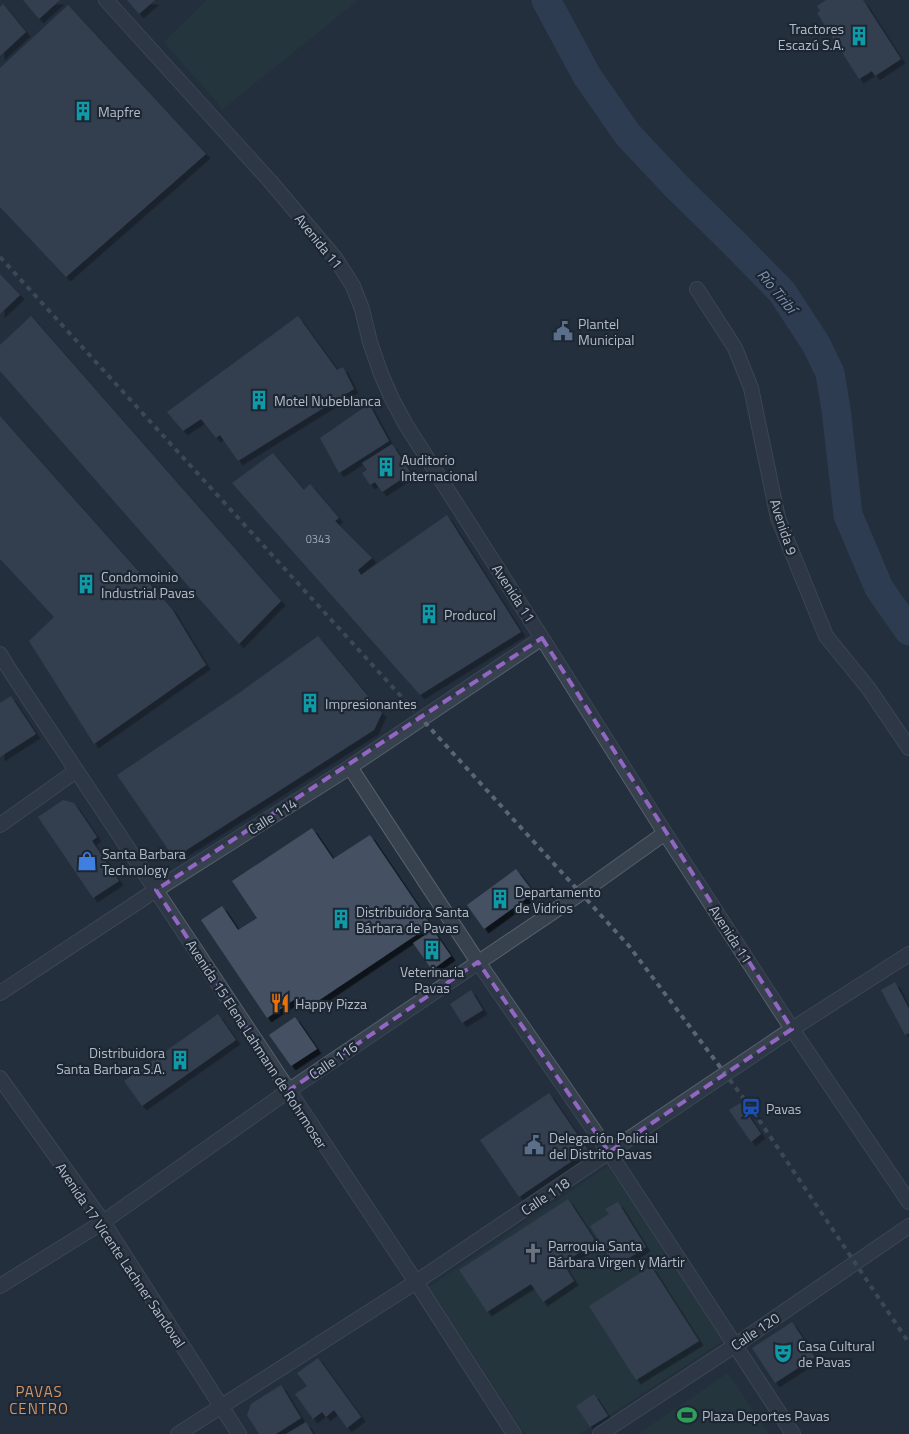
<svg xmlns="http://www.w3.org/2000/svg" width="909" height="1434" font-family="'Titillium Web',sans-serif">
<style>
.green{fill:#263c3f;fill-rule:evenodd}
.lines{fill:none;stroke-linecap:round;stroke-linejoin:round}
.river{stroke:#394c67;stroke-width:29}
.building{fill:#455162;filter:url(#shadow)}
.street-casing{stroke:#565f6c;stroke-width:16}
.street{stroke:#38414e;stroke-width:14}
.rail{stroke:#5a6575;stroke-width:4;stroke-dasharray:5 5;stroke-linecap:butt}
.marked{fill:none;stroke:#9266c3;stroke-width:4;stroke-dasharray:10 6;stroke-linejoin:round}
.labels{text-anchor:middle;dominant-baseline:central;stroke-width:4.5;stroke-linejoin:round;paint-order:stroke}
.number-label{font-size:11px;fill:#98a1af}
.poi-label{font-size:14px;fill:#b4bcc9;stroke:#1d2633;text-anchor:start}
.street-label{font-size:14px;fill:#b4bcc9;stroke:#1d2633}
.water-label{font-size:15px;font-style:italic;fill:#7c92b1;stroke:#1d2633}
.neighbourhood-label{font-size:15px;letter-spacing:1px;fill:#d59563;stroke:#1d2633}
</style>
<defs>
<filter id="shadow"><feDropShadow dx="4.5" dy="4.5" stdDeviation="0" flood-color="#0009"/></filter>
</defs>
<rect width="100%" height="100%" fill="#242f3e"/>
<path class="green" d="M207,0H358L223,109L164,42Z
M608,1166L723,1341L608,1416L594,1394L576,1406L590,1427L580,1434H525L429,1287ZM568,1199L596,1242L563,1263L574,1281L543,1302L531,1284L487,1312L459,1270Z
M728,1373L769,1434H638Z"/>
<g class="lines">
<path class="river" d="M546,0L587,76L628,135L677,187L734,243L782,292L816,344L830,373L836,409L848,515L879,588L909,631"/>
</g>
<path class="building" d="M23,0H60L39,19Z
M127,0H155L139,14Z
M826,0H863L901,59L875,76L872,71L859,79L817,13L820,11L817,6Z
M3,4L26,32L0,56V7Z
M68,5L206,154L66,277L0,207V68Z
M0,274L20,295L0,314Z
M31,316L281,601L239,644L0,371V345Z
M298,316L337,370L343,367L354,389L238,461L220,435L216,438L201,419L183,431L167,412Z
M369,404L389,441L339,473L320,438Z
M0,416L172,609L206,665L94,744L29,641L54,617L0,559Z
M392,444L411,473L382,492L375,482L370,485L362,473L367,470L362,463Z
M273,453L304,490L310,484L339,518L335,521L372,558L358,570L361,575L447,515L521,632L420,695L232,483Z
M318,636L382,713L374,730L174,858L117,775L239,693Z
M11,696L36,734L0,757V703Z
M63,800L74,803L97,837L92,841L119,881L93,898L38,817Z
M312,828L333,859L370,835L431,925L306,1009L298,997L267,1018L201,920L222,906L238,930L257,918L232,881Z
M516,869L534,893L484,929L467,905Z
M433,930L451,956L432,970L413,943Z
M895,982L909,1009V1033L905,1035L881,990Z
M471,990L483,1010L462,1023L450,1004Z
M218,1014L236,1040L142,1106L124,1081Z
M295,1017L317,1049L291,1066L269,1035Z
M549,1093L588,1150L519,1197L480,1140Z
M740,1103L761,1134L751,1142L729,1110Z
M568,1199L596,1242L563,1263L574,1281L543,1302L531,1284L487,1312L459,1270Z
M618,1202L646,1247L615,1267L590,1226L609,1214L605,1209Z
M651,1266L699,1341L636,1380L589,1306Z
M792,1322L815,1357L775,1383L752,1348Z
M318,1358L361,1417L347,1428L334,1410L326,1417L322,1412L313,1419L295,1394L307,1386L297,1373Z
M281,1385L301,1418L276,1434H259L247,1415L251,1404Z
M594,1394L608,1416L590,1427L576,1406Z
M306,1422L313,1434H286Z"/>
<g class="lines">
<defs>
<path id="street" d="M106,0L270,181L336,259L353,286L362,309L370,342L381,374L392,399L406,425L542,638L665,833L792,1029L909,1202
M697,289L735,348L751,388L778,518L826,636L869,689L909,748
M0,654L9,669L416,1282L514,1434
M350,767L478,962L609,1152L793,1434
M0,825L76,771
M0,993L156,890L350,767L542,638
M0,1078L103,1222L239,1434
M0,1286L103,1222L288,1091L581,893L665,833
M178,1434L416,1282L792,1029L909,954
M600,1434L734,1346L909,1226"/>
</defs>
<use href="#street" class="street-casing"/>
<use href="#street" class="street"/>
<path class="rail" d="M0,257L629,946L751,1108L909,1343"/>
</g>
<path d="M0 0H909V1434H0ZM542,638L792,1029L609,1152L478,962L288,1091L156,890Z" fill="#242f3e" fill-opacity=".55" fill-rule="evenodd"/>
<path class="marked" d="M542,638L792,1029L609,1152L478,962L288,1091L156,890Z"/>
<defs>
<symbol id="building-bare" viewBox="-9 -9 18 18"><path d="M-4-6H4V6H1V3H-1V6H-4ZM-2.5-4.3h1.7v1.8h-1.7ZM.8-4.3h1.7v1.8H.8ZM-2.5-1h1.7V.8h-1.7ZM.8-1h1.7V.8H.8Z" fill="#0f9aa8" stroke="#1d2633" stroke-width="2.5" paint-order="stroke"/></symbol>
<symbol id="civic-bare" viewBox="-9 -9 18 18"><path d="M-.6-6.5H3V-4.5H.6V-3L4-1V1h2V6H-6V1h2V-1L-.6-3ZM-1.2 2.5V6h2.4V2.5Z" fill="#5c6f8a" stroke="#1d2633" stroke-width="2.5" paint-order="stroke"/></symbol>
<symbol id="shop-bare" viewBox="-9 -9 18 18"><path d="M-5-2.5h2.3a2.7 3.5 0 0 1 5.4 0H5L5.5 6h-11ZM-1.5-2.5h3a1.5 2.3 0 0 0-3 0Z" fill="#3f7fe0" stroke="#1d2633" stroke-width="2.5" paint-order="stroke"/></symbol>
<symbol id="restaurant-bare" viewBox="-9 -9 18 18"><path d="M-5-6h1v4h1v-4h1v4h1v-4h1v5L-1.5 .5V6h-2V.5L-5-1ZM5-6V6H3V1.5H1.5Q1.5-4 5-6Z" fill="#e8710a" stroke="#1d2633" stroke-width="2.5" paint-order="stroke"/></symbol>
<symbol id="station-bare" viewBox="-9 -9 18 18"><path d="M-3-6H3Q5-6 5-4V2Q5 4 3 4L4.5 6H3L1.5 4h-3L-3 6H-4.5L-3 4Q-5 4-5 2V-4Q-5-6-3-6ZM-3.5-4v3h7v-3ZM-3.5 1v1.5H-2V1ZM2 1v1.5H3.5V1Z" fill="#1a4fb4" stroke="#1d2633" stroke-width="2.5" paint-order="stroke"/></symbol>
<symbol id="church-bare" viewBox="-9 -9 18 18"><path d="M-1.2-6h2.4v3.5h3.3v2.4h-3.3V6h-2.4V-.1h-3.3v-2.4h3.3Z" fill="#6b7280" stroke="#1d2633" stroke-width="2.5" paint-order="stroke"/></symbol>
<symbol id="theatre-bare" viewBox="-9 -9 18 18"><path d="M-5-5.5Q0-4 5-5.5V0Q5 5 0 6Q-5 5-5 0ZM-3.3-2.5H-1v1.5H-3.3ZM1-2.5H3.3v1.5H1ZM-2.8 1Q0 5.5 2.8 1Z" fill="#0f9aa8" stroke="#1d2633" stroke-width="2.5" paint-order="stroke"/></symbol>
<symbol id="stadium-bare" viewBox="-9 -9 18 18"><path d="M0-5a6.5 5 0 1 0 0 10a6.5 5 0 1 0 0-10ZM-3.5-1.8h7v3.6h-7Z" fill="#2e9e5b" stroke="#1d2633" stroke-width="2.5" paint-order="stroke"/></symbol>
</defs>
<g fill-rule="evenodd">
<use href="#building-bare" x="845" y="22" width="28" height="28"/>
<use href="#building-bare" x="69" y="97" width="28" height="28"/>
<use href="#civic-bare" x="549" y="317" width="28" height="28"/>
<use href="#building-bare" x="245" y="386" width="28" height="28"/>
<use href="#building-bare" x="372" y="453" width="28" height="28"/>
<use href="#building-bare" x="72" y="570" width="28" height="28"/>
<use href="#building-bare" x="415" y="600" width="28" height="28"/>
<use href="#building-bare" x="296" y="689" width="28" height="28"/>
<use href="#shop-bare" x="73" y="847" width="28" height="28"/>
<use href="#building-bare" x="486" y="885" width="28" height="28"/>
<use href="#building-bare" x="327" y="905" width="28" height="28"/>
<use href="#building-bare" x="418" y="936" width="28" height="28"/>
<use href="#restaurant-bare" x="266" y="989" width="28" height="28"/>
<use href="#building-bare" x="166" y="1046" width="28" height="28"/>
<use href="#station-bare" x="737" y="1094" width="28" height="28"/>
<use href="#civic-bare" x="520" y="1131" width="28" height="28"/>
<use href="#church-bare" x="519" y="1239" width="28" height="28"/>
<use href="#theatre-bare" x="769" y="1339" width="28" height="28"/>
<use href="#stadium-bare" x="673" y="1401" width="28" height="28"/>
</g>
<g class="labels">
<g class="number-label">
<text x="318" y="539">0343</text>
</g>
<g class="poi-label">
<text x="844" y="28" text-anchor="end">Tractores<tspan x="844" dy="16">Escazú S.A.</tspan></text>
<text x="98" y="111">Mapfre</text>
<text x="578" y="323">Plantel<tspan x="578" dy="16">Municipal</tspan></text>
<text x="274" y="400">Motel Nubeblanca</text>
<text x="401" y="459">Auditorio<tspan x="401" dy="16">Internacional</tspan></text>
<text x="101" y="576">Condomoinio<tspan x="101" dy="16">Industrial Pavas</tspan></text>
<text x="444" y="614">Producol</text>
<text x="325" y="703">Impresionantes</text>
<text x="102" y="853">Santa Barbara<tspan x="102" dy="16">Technology</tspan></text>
<text x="515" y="891">Departamento<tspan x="515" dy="16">de Vidrios</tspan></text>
<text x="356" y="911">Distribuidora Santa<tspan x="356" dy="16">Bárbara de Pavas</tspan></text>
<text x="432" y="971" text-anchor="middle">Veterinaria<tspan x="432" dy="16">Pavas</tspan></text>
<text x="295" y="1003">Happy Pizza</text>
<text x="165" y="1052" text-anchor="end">Distribuidora<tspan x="165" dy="16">Santa Barbara S.A.</tspan></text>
<text x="766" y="1108">Pavas</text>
<text x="549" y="1137">Delegación Policial<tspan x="549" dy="16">del Distrito Pavas</tspan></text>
<text x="548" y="1245">Parroquia Santa<tspan x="548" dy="16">Bárbara Virgen y Mártir</tspan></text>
<text x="798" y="1345">Casa Cultural<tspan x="798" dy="16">de Pavas</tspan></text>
<text x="702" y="1415">Plaza Deportes Pavas</text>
</g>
<g class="street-label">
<text transform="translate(319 241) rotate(51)">Avenida 11</text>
<text transform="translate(784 527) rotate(72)">Avenida 9</text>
<text transform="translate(514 593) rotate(57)">Avenida 11</text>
<text transform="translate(272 816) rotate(-32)">Calle 114</text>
<text transform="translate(731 934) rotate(57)">Avenida 11</text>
<text transform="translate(257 1044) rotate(57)">Avenida 15 Elena Lahmann de Rohrmoser</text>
<text transform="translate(333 1060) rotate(-34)">Calle 116</text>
<text transform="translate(545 1196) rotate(-34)">Calle 118</text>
<text transform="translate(121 1255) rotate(56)">Avenida 17 Vicente Lachner Sandoval</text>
<text transform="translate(755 1331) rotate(-34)">Calle 120</text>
</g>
<g class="water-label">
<text transform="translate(777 291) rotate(50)">Río Tiribí</text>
</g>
<g class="neighbourhood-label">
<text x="39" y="1391">PAVAS<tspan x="39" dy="17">CENTRO</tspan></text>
</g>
</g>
</svg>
